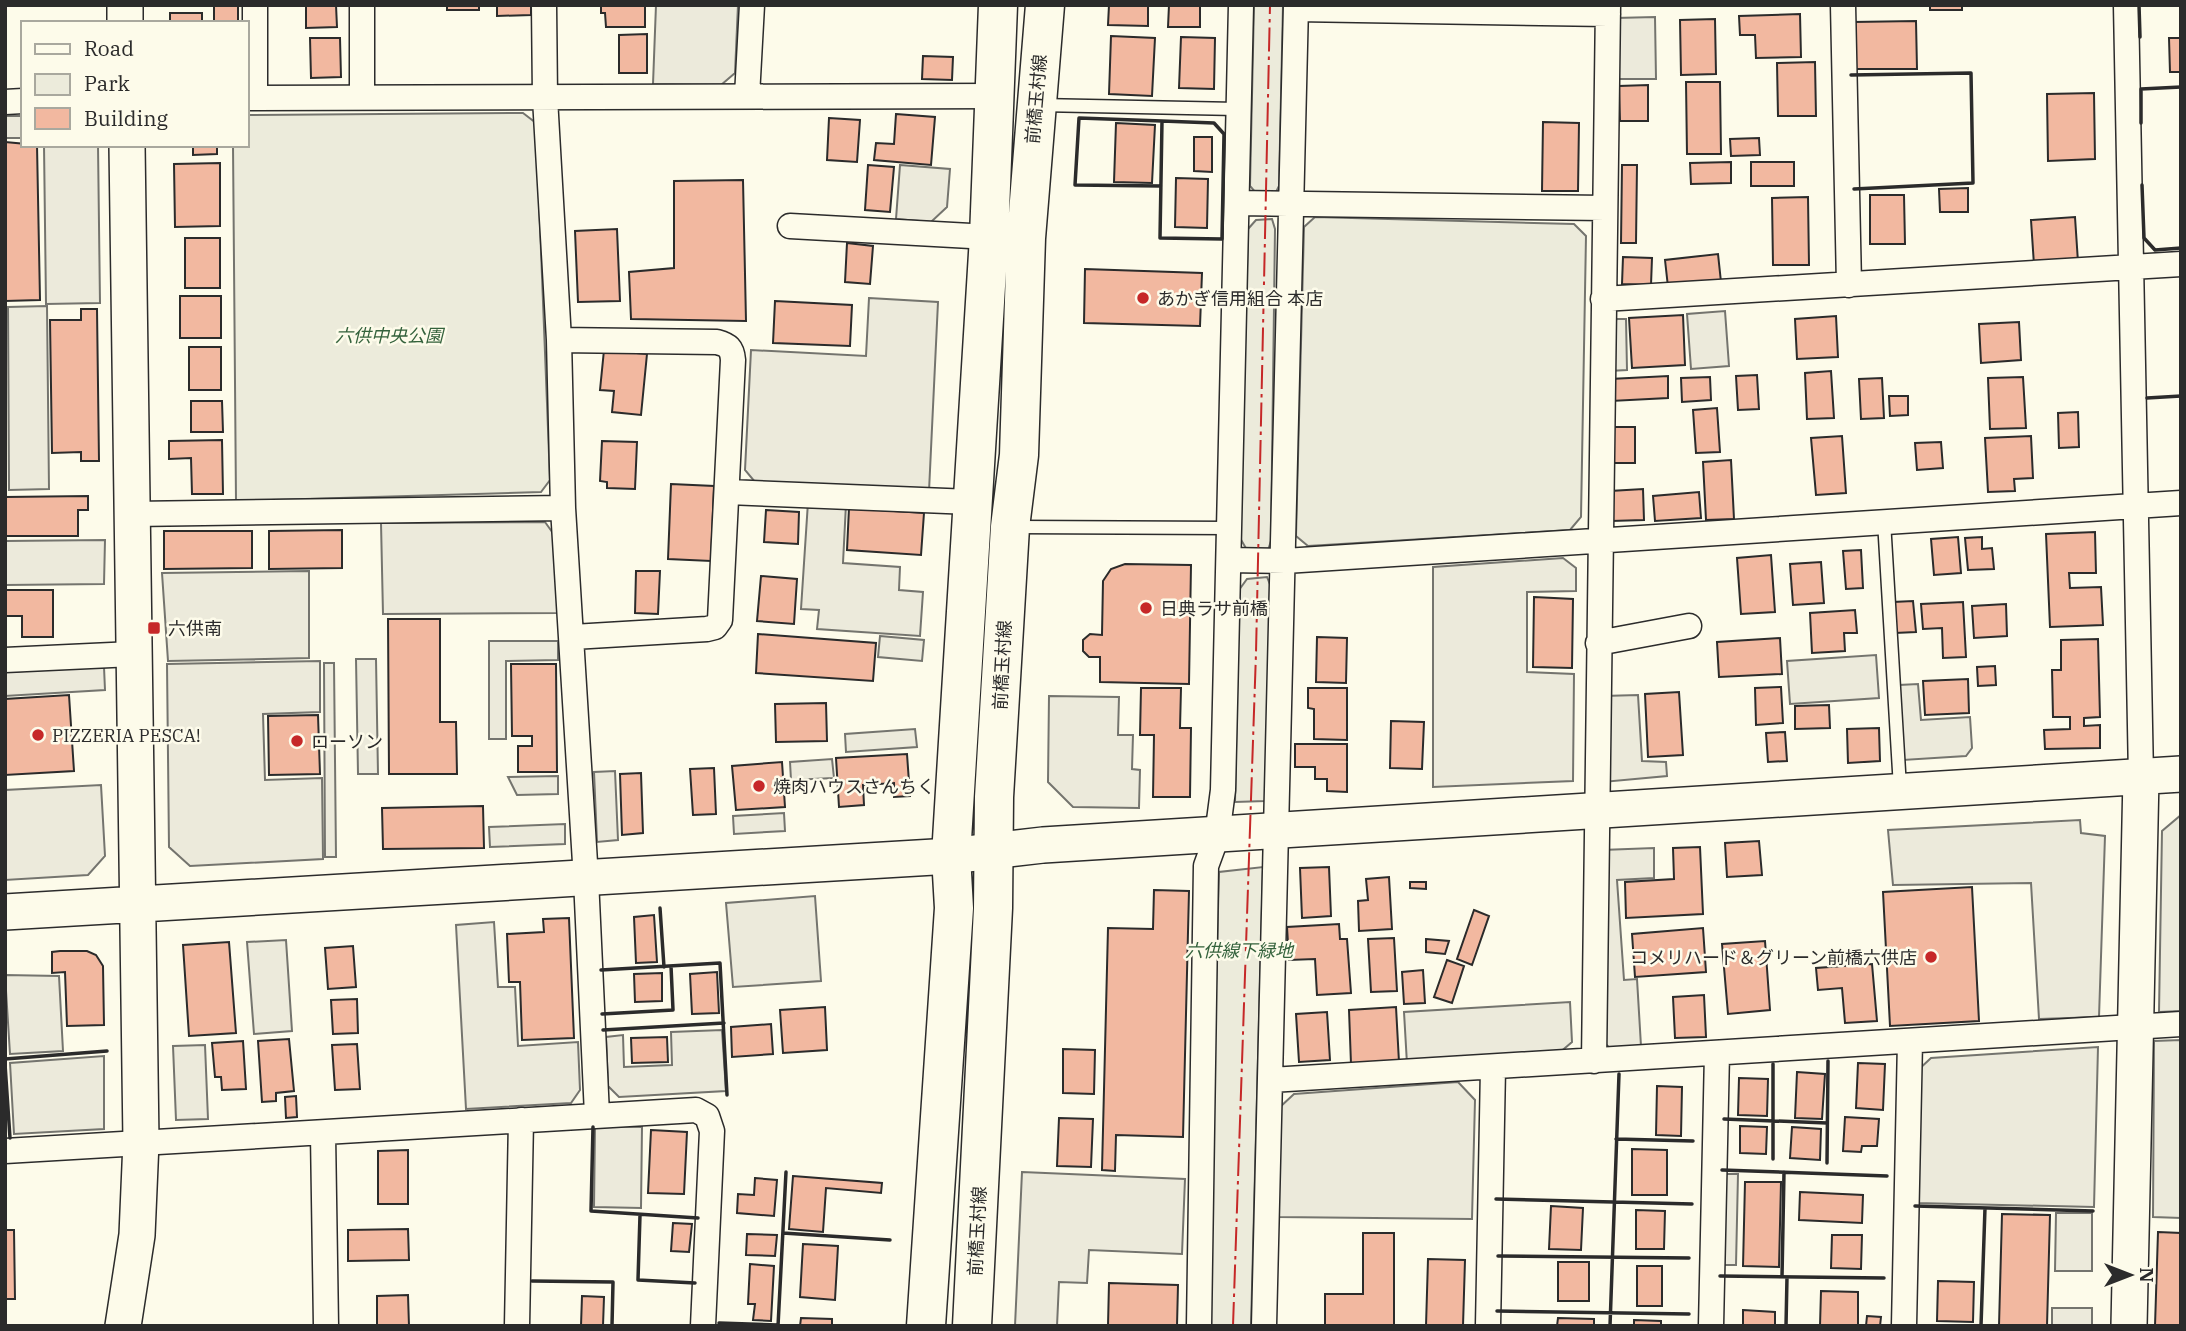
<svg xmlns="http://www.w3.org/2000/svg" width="2186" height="1331" font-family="'IBM Plex Serif','Noto Sans JP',serif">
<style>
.green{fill:#ecebdb;stroke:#74746e;stroke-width:2}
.parking{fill:#eceadb;stroke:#74746e;stroke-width:2}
.building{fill:#f2b8a0;stroke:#2b2b2b;stroke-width:2}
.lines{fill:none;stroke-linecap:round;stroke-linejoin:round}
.lane-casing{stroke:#2b2b2b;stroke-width:15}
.street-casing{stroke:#2b2b2b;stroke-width:27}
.secondary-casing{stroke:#2b2b2b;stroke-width:38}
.primary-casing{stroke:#2b2b2b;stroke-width:41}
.lane{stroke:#fdfbea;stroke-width:12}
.street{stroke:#fdfbea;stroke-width:24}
.secondary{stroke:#fdfbea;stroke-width:35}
.primary{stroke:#fdfbea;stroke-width:38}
.wall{stroke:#2b2b2b;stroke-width:3.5}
.power{stroke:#c62828;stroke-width:2;stroke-dasharray:24 5 3.5 5;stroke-linecap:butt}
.poi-dot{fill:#c62828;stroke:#fdfbea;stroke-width:2.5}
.labels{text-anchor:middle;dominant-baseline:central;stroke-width:5;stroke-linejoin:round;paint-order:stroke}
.street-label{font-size:18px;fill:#2b2b2b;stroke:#fdfbea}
.poi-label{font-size:18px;fill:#2b2b2b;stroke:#fdfbea;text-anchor:start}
.park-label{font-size:18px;font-style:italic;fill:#34623c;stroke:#fdfbea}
</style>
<rect width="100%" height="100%" fill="#fdfbea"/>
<path class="green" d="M1254,5H1283L1279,186L1276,192L1256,193L1250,186Z
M523,113L536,123L550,480L541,492L236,501L233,145H247V115Z
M1315,217L1574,224L1586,236L1581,517L1570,530L1308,546L1296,536L1304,227Z
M1272,219L1275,229L1271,541L1268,550H1247L1240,538L1248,229L1256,220Z
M1267,577L1271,587L1265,801L1235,802L1239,590L1247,579Z
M1263,867L1251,1326H1207L1219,872Z"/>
<path class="parking" d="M656,5H738L735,73L721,85L653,84Z
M1655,17L1656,79H1616L1615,18Z
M5,116H23V138H5Z
M44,145H98L100,303L46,304Z
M900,165L950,169L947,207L931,222L896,219Z
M869,298L938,302L929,491L755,482L745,470L751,350L866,356Z
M47,306L49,489L9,490L8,307Z
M1725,311L1729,366L1691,369L1687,314Z
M1617,319H1626L1627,370L1609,371L1608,328Z
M808,502L846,504L843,563L900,567L899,590L923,592L920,636L817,629L819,610L801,609Z
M545,522L555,536L559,613L383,614L381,523Z
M105,540L104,584L5,585V541Z
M1563,558L1576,568V591L1527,592V672L1574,674L1573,781L1433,787V567Z
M309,571V658L168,661L162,573Z
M880,636L924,640L922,661L878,657Z
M489,641H558V660L506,661V739H489Z
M1876,655L1879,698L1790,704L1787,661Z
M356,659H376L378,774H358Z
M320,661V712L263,714L265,780L322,778L323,859L190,866L169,847L167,664Z
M324,663H334L336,857H325Z
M104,667L105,690L5,696V672Z
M1918,684L1921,720L1970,717L1972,748L1966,756L1903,760L1899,685Z
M1638,695L1642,761L1666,762L1667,776L1603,782V696Z
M1049,696L1119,697L1118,735H1133L1132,769L1140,770L1139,808L1073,807L1048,782Z
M915,729L917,747L846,752L845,734Z
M832,759L834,778L791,780L790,762Z
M615,771L618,840L597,842L594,772Z
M558,776V794L517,795L508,777Z
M101,785L105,856L88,875L5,880V790Z
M784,813L785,831L734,834L733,816Z
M2181,815V1011L2159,1012L2162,831Z
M2080,820L2081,833L2105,836L2099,1017L2039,1019L2031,883L1893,885L1888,830Z
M565,824V844L490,847L489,827Z
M1654,848V878L1617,880L1624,980L1637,979L1641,1046L1611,1049L1598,1037L1602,850Z
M815,896L821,981L733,987L726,903Z
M494,922L498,987H515L518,1046L578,1042L580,1090L571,1103L466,1109L456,925Z
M286,940L292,1031L254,1034L247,942Z
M5,975L59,976L63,1051L10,1054Z
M1570,1002L1572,1042L1558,1054L1407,1064L1404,1012Z
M722,1030L726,1091L619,1097L608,1086L606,1037L623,1035L624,1067L672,1065L671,1032Z
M2181,1040V1218L2153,1217L2154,1041Z
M205,1045L208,1119L176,1120L173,1046Z
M2098,1047L2094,1207L1916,1203V1072L1931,1058Z
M104,1056V1129L14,1134L10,1063Z
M1458,1082L1475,1100L1472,1219L1277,1217L1279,1108L1294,1094Z
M595,1126L642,1127L641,1208L594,1207Z
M1022,1172L1185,1179L1182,1254L1089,1250L1087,1283L1059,1282L1057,1326H1015Z
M1721,1174H1738L1736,1265H1719Z
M2056,1213H2092V1271H2055Z
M2052,1308H2092V1326H2052Z"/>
<path class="building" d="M214,5H238V23H214Z
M306,5H336L337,27L306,28Z
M447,5H479V10H447Z
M497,5H531V15L497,16Z
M601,5H645V27H606L605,13H601Z
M1109,5H1148V26L1108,25Z
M1169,5H1200V27H1168Z
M1930,5H1962V10H1930Z
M170,13H202V23H170Z
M1800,14L1801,57L1756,58L1755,35H1740L1739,16Z
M1715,19L1716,74L1681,75L1680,20Z
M1916,21L1917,69H1853V22Z
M647,34V73H619V35Z
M1111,36L1155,38L1152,96L1109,94Z
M1181,37L1215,38L1214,89L1179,88Z
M310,38H340L341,77L311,78Z
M2169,38H2181V72H2170Z
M923,56L953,57L952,80L922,79Z
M1815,62L1816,116H1778L1777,63Z
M1686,82H1720L1721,154H1687Z
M1648,85V121H1620L1619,86Z
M2094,93L2095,159L2048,161L2047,94Z
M896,114L935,117L931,165L874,160L876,143L894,144Z
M829,118L860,120L857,162L827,160Z
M1543,122L1579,123L1578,191H1542Z
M1116,123L1155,125L1152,183L1114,182Z
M1194,137H1212V172L1194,171Z
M1759,138L1760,155L1731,156L1730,139Z
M5,142L37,145L40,300L5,301Z
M193,145H217V154L193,155Z
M1731,162V183L1691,184L1690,163Z
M1751,162H1794V186H1751Z
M220,163V226L175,227L174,164Z
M868,165L894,167L890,212L865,210Z
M1622,165H1637L1636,243H1621Z
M1176,178L1208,179L1207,228L1175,227Z
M743,180L746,321L631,319L629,272L674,268V181Z
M1968,188V212H1940L1939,189Z
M1870,195H1904L1905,244H1870Z
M1808,197L1809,265H1773L1772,198Z
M2075,217L2078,262L2034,265L2031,220Z
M617,229L620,301L578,302L575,231Z
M185,238H220V288H185Z
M847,243L873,246L870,284L845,282Z
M1718,254L1721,282L1668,287L1665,260Z
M1623,257L1652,258L1651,285L1622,284Z
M1085,269L1202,273L1200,326L1084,323Z
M180,296H221V338H180Z
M775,301L852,305L850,346L773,343Z
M81,309H97L99,461H81V452L52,453L50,320H81Z
M1683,315L1685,365L1632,368L1629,318Z
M1836,316L1838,357L1797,359L1795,319Z
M2019,322L2021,360L1981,363L1979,324Z
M189,347H221V390H189Z
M604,350L647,354L641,415L612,412L614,391L600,390Z
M1831,371L1834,418L1807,419L1805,373Z
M1757,375L1759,409L1738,410L1736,376Z
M1668,376V398L1611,401L1610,379Z
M1710,377L1711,400L1682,402L1681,378Z
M2023,377L2026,428L1990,429L1988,378Z
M1882,378L1884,418L1861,419L1859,379Z
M1889,396H1908V415L1890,416Z
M191,401H222L223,432H191Z
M1717,408L1720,452L1696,453L1693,410Z
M2078,412L2079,447L2059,448L2058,413Z
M1611,427H1635V463H1610Z
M1842,436L1846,493L1816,495L1811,438Z
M2031,436L2033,478L2014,479L2015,491L1988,492L1985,438Z
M222,440L223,494H192L191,458L169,459V441Z
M602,441L637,442L635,489L607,488V482L600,481Z
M1941,442L1943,468L1917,470L1915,443Z
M1731,460L1734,519L1706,520L1703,462Z
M671,484L714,486L711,561L668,559Z
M1643,489L1644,520L1611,521L1610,491Z
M1699,492L1701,518L1655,521L1653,496Z
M88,496V510H78V536H5V497Z
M849,508L924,513L921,555L847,550Z
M766,510L799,512L798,544L764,542Z
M342,530V568L269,569V531Z
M164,531H252V568L164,569Z
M2095,532L2096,573H2069L2070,588L2101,587L2103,625L2050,627L2046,534Z
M1958,537L1961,573L1934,575L1931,539Z
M1982,537V549L1992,548L1994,569L1968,570L1965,538Z
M1861,550L1863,588L1846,589L1843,551Z
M1771,555L1775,612L1741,614L1737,558Z
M1821,562L1824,603L1793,605L1790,564Z
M1125,564L1191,565L1189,684L1100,682V657H1089L1083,651V640L1090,634L1102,635L1103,581L1111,569Z
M636,571H660L658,614L635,613Z
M761,576L797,579L794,624L757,621Z
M5,590H53V637H22V616H6Z
M1534,597L1573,599L1572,668L1533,667Z
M1913,601L1916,632L1895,633L1893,602Z
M1963,602L1966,657L1943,658L1942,628L1923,629L1921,604Z
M2006,604L2007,636L1974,638L1972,606Z
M1855,610L1857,633H1844L1845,651L1812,653L1810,613Z
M388,619H440V722H456L457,774H389Z
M758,634L876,643L873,681L756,673Z
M1317,637L1347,638L1346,683L1316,682Z
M1780,638L1782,674L1719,677L1717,642Z
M2098,639L2100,717L2084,718V726L2100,725V748L2045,749L2044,730L2070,729V717H2053L2052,670H2061V640Z
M511,664H556L557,772H518V746H532V736H512Z
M1995,666L1996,685L1978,686L1977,667Z
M1968,679L1969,713L1925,715L1923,681Z
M1781,687L1783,723L1756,725L1755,688Z
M1141,688H1181L1180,728H1191L1190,797H1153L1154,735H1140Z
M1308,688H1347V740L1314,739V709L1308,708Z
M1679,692L1683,755L1648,757L1645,694Z
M69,695L74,771L5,775V699Z
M826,703L827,741L776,742L775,704Z
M1829,705L1830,728L1795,729V706Z
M318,715L320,774L269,775L268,716Z
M1391,721L1424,722L1422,769L1390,768Z
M1879,728L1880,761L1848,763L1847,729Z
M1785,732L1787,761L1768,762L1766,733Z
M1295,744H1347V792L1327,791V779H1315V767H1295Z
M907,754L910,796L894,797V783L863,785L864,805L839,807L836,758Z
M782,762L785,807L736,810L732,766Z
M714,768L716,814L693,815L690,769Z
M641,773L643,833L622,835L620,774Z
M483,806L484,848L383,849L382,808Z
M1759,841L1762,875L1727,877L1725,843Z
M1700,847L1703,914L1626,918L1625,882L1674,879L1673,848Z
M1329,867L1331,916L1302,918L1300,868Z
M1389,877L1392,929L1359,931L1358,901L1368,900L1366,879Z
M1410,882H1426V889L1410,888Z
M1972,887L1979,1021L1890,1026L1883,892Z
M1154,890L1189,891L1183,1137L1116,1135L1115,1171L1102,1170L1108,928L1153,929Z
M1474,910L1489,916L1472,965L1457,959Z
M654,915L657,962L636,963L634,917Z
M569,918L574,1038L522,1040L520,982H509L507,934L544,932L543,919Z
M1339,924L1340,939H1347L1351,993L1317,995L1315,959L1289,960L1287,927Z
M1703,928L1706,972L1635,977L1632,934Z
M1394,938L1397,991L1371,992L1368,939Z
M1426,939L1449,941L1445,954L1426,952Z
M1765,941L1770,1010L1728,1014L1722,944Z
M229,942L236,1033L189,1036L183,945Z
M353,946L356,987L328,989L325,948Z
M60,951H87L96,955L103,966L104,1025L67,1026L65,972L52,973V952Z
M1447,960L1464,966L1452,1003L1434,997Z
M1872,964L1877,1021L1845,1023L1842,988L1818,990L1816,968Z
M1423,970L1425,1003L1404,1004L1402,972Z
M717,972L719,1013L692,1014L690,974Z
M662,973V1001L635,1002L634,974Z
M1704,995L1706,1037L1675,1038L1673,997Z
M357,999L358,1033L333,1034L331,1000Z
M825,1007L827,1050L783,1053L780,1010Z
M1396,1007L1399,1062L1351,1064L1349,1010Z
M1327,1012L1330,1060L1299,1062L1296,1014Z
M771,1024L773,1054L732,1057L731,1027Z
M667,1037L668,1062L632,1063L631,1038Z
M289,1039L294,1091L276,1093V1101L262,1102L258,1041Z
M243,1041L246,1089L222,1090L221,1077H215L212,1043Z
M357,1044L360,1089L335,1090L332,1045Z
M1063,1049L1095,1050L1094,1094L1063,1093Z
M1858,1063L1885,1064L1883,1110L1856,1108Z
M1797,1072L1825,1074L1822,1119L1795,1118Z
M1739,1078L1768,1079L1767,1116L1738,1115Z
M1657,1086L1682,1087L1681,1136L1656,1135Z
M296,1096L297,1117L286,1118L285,1097Z
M1845,1117L1879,1119L1877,1146H1862L1861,1152L1843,1151Z
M1059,1118L1093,1119L1091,1167L1057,1166Z
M1740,1126L1767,1127L1766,1154L1740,1153Z
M1792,1127L1821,1129L1820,1160L1790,1158Z
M651,1130L687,1132L684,1194L648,1193Z
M1632,1149L1667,1150V1195H1632Z
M408,1150V1204H378V1151Z
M793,1176L882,1183L881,1193L826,1188L823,1232L789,1229Z
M755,1178L777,1180L774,1216L737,1213L738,1194L754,1195Z
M1745,1182H1781L1779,1267L1743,1266Z
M1800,1192L1863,1195L1862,1223L1799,1220Z
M1551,1206L1583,1208L1581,1250L1549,1249Z
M1636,1210L1665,1211L1664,1249H1636Z
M2002,1214L2050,1215L2047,1326H1999Z
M673,1223L692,1224L689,1252L671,1251Z
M408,1229L409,1260L348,1261V1230Z
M5,1230H14L15,1299H5Z
M2158,1232L2181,1233V1326H2155Z
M1363,1233H1394V1326H1325V1294H1363Z
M747,1234L777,1235L775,1256L746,1255Z
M1832,1235H1862L1861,1269L1831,1268Z
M803,1244L838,1246L835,1300L800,1297Z
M1428,1259L1465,1260L1463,1326H1426Z
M1558,1262H1589V1301H1558Z
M750,1264L774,1266L771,1321L753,1320L755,1304H748Z
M1637,1266H1662V1306H1637Z
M1938,1281L1974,1282L1973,1322L1937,1321Z
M1109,1283L1178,1285L1177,1326H1108Z
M1821,1291L1858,1292V1326H1820Z
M408,1295L409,1326H377V1296Z
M582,1296L604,1297L603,1326H581Z
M1743,1310L1775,1312V1326H1743Z
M1867,1316L1881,1317L1880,1326H1866Z
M801,1318L832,1319V1326H800Z
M1558,1318L1594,1319V1326H1557Z
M1634,1320L1661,1321V1326H1634Z"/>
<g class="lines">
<defs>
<path id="lane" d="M1039,105L1237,109
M1884,521L1900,788
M1013,527L1230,528"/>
<path id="street" d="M255,5V98
M362,5V97
M544,5L545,98L559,340L563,508L586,879L597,1115
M1843,5L1849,285
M2126,5L2141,777
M1296,9L1608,14
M747,96L752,5
M247,98L997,96
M5,102L23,101
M1237,203L1605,208
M790,226L989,237
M1603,299L2181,264
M559,340L717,342C728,345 732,348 733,360L720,620L715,627L707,629L573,637
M728,492L971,502
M133,514L563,508
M1229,560L1285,561L2181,503
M1598,643L1689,626
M5,660L133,654
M1594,1061L1608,5
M1271,1080L2181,1024
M323,1134L326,1326
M5,1151L696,1110L707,1116L712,1131L703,1326
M517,1326L521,1120
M1199,1326L1206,866L1217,836L1223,790L1241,5
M1264,1326L1296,5
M1488,1326L1493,1068
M1711,1326L1717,1053
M1904,1326L1910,1041"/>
<path id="secondary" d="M125,5V23
M5,912L951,856L1043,845L2181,774
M123,1326L137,1235L141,1142L127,145
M2129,1326L2141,777"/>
<path id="primary" d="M926,1326L954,908L951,856L989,237L998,5
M972,1326L993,908L994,797L1010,527L1019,455L1026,238L1045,5"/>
</defs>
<use href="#lane" class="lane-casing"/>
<use href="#street" class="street-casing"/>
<use href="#secondary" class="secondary-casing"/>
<use href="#primary" class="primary-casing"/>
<use href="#lane" class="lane"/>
<use href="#street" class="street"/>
<use href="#secondary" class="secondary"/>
<use href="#primary" class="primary"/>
<path class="wall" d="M2139,5L2140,37
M1851,75L1971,73L1973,183L1854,189
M1162,121L1214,123L1224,134L1222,239L1160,238Z
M2141,123V89L2181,87
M2142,185L2144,238L2155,250L2181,248
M1161,186L1075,185L1079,118L1162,121
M2147,398L2181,396
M660,908L664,967
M601,970L720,963L727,1095
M602,1014L673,1010L671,966
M603,1030L724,1023
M5,1059L107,1051
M5,1064L10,1138
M1773,1064V1159
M1724,1119L1827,1123
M593,1127L591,1211L698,1218
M1616,1139L1693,1141
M1827,1163L1828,1061
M1722,1170L1887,1176
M1496,1199L1692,1204
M1915,1206L2093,1211
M640,1215L638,1280L695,1283
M783,1233L890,1240
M1498,1256L1689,1258
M1720,1276L1884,1278
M1782,1277L1784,1172
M532,1281L613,1282L612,1326
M1497,1311L1689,1314
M719,1323L778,1325
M778,1326L786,1172
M1610,1326L1619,1074
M1786,1326L1787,1277
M1981,1326L1985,1208"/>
<path class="power" d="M1233,1326L1256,653L1270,5"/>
</g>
<g class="poi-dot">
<circle cx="1143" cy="298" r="7"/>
<circle cx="1146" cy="608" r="7"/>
<rect x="147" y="621" width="14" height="14" rx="3.5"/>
<circle cx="38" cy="735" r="7"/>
<circle cx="297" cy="741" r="7"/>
<circle cx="759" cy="786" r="7"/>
<circle cx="1931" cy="957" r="7"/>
</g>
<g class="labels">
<g class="street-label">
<text transform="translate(1036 99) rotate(-85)">前橋玉村線</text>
<text transform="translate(1002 665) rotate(-87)">前橋玉村線</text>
<text transform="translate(977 1231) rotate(-87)">前橋玉村線</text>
</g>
<g class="poi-label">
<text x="1157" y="298">あかぎ信用組合 本店</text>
<text x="1160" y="608">日典ラサ前橋</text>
<text x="168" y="628">六供南</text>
<text x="52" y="735">PIZZERIA PESCA!</text>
<text x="311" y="741">ローソン</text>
<text x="773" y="786">焼肉ハウスさんちく</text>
<text x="1917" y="957" text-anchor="end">コメリハード＆グリーン前橋六供店</text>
</g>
<g class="park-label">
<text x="389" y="335">六供中央公園</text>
<text x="1239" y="950">六供線下緑地</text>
</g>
</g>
<rect width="2186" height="1331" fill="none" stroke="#2b2b2b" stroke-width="14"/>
<rect x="21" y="21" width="228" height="126" fill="#fdfbea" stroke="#a9a89e" stroke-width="2"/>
<rect x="35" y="44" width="35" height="10" fill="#fdfbea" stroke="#a9a89e" stroke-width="2"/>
<text x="84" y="56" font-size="21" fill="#2b2b2b">Road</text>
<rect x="35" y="74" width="35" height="21" fill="#ecebdb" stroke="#a9a89e" stroke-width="2"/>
<text x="84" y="91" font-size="21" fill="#2b2b2b">Park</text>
<rect x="35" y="108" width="35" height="21" fill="#f2b8a0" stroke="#a9a89e" stroke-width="2"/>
<text x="84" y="126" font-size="21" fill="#2b2b2b">Building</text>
<g transform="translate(2130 1275) rotate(90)" stroke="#fdfbea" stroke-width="5" paint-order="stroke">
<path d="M0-5L12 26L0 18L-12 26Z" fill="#2b2b2b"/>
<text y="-10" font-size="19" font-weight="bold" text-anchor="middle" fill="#2b2b2b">N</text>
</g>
</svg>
